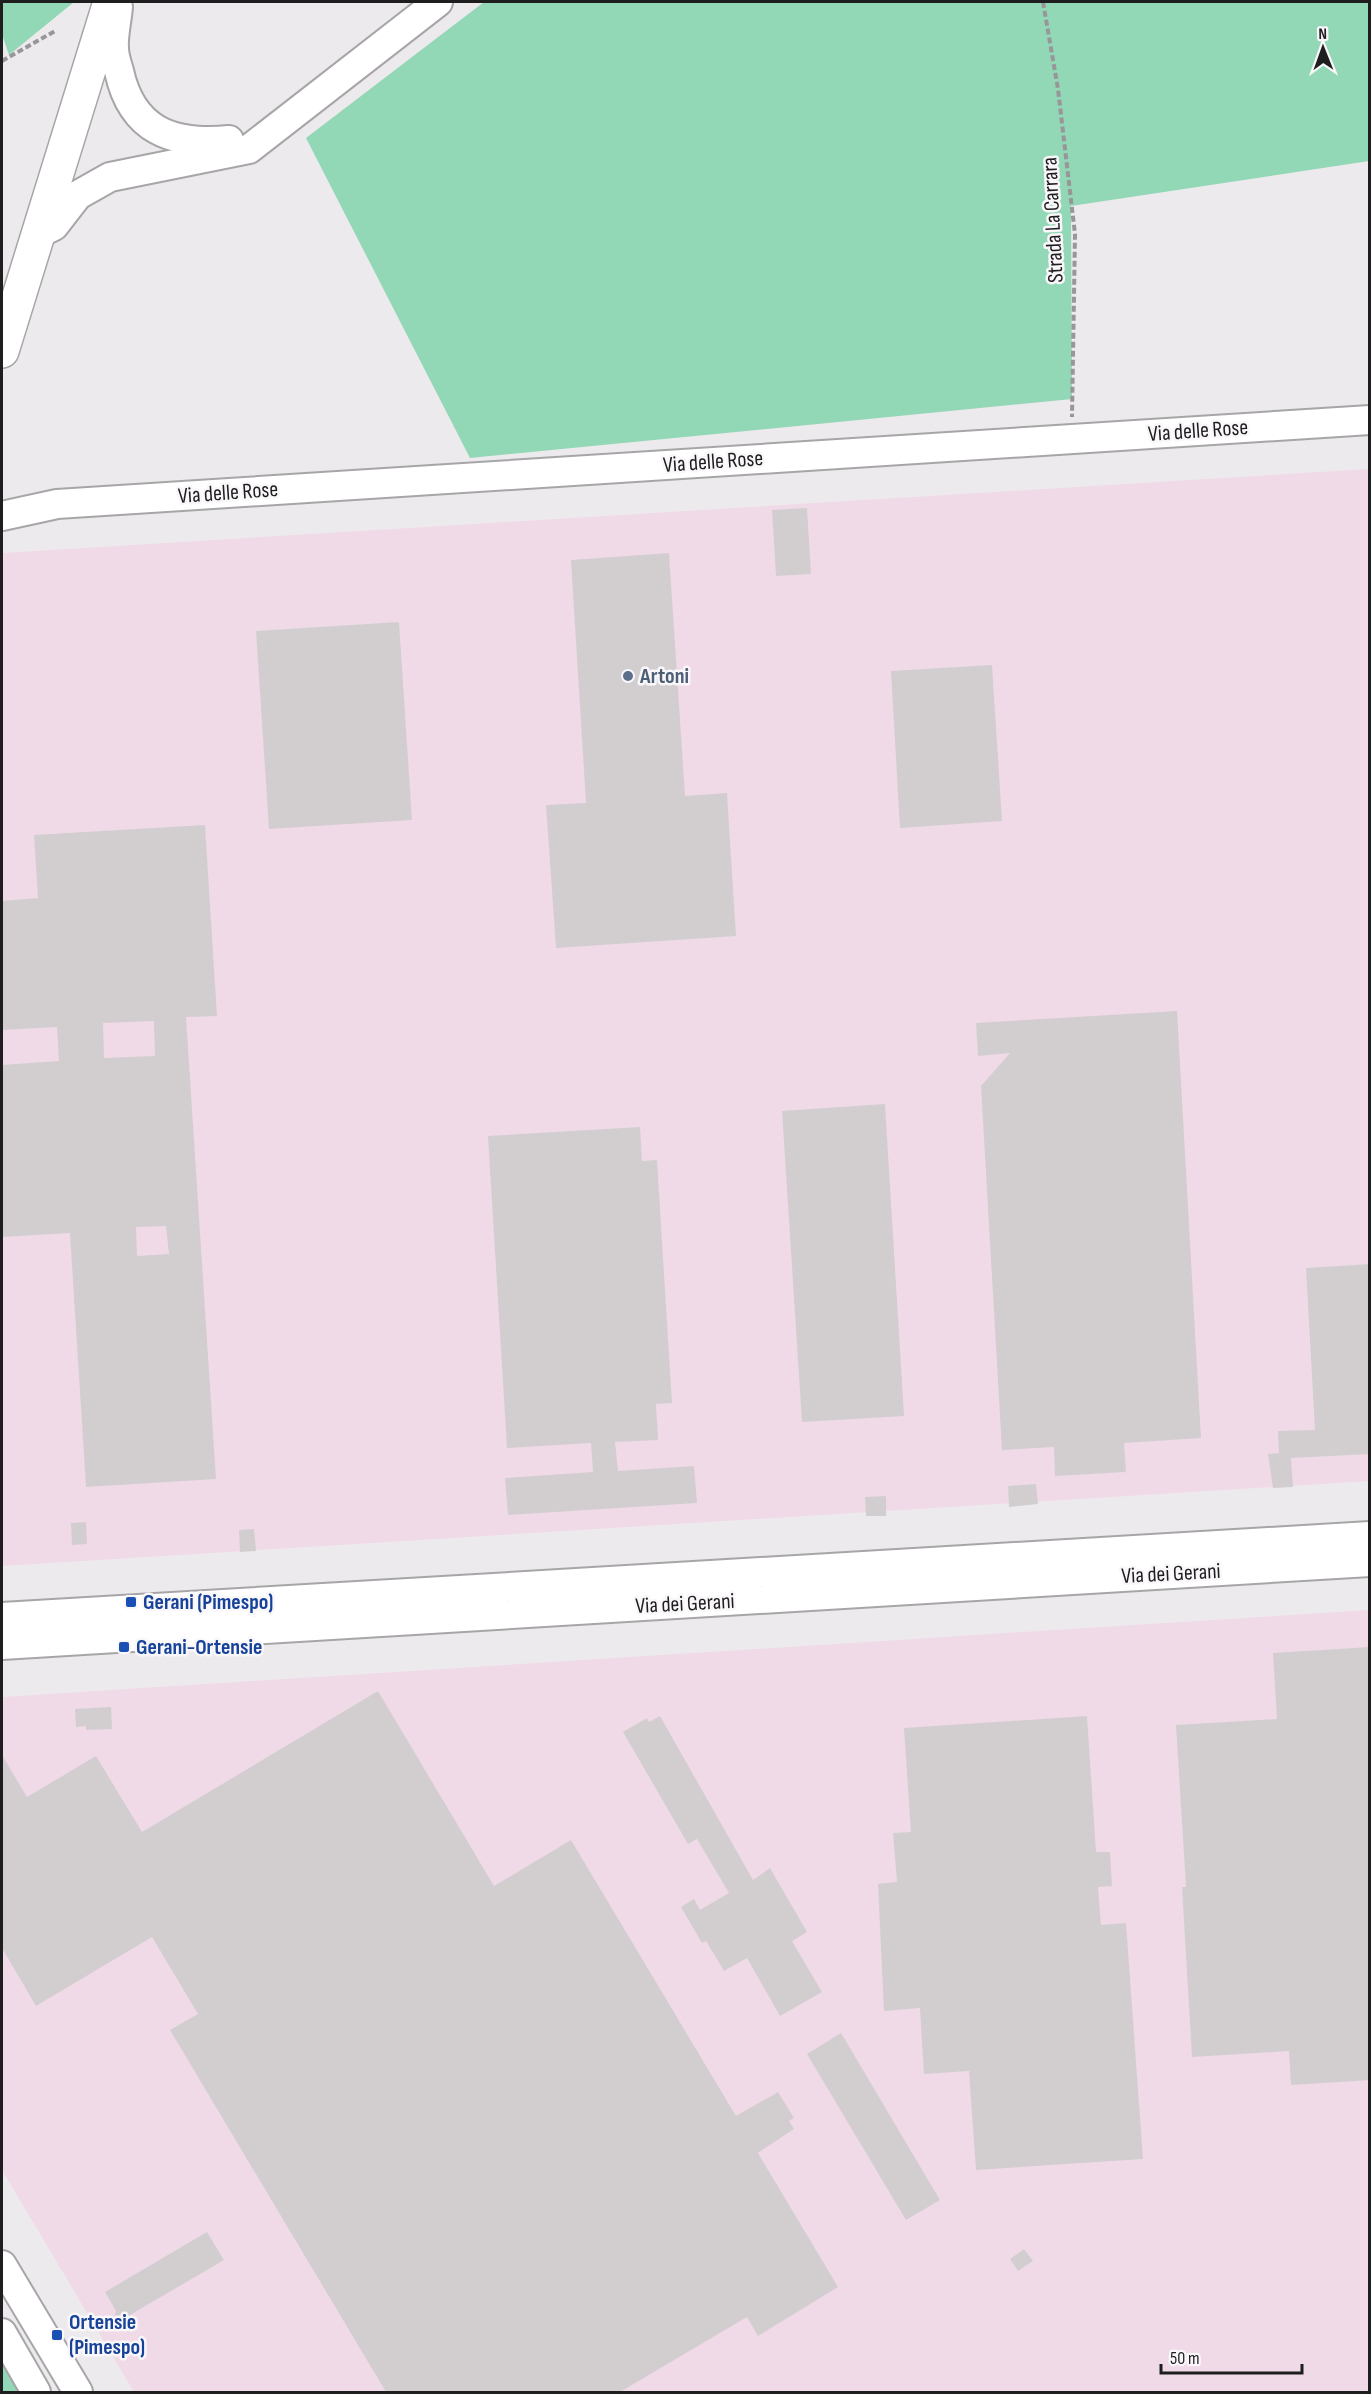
<svg xmlns="http://www.w3.org/2000/svg" width="1371" height="2394" font-family="'Sofia Sans Condensed',sans-serif">
<style>
.industrial{fill:#f0dae8}
.green{fill:#92d7b6}
.building{fill:#d2ced0;fill-rule:evenodd}
.lines{fill:none;stroke-linecap:round;stroke-linejoin:round}
.minor-casing{stroke:#a7a5a8;stroke-width:32}
.major-casing{stroke:#a7a5a8;stroke-width:36}
.path{stroke:#989698;stroke-width:4;stroke-dasharray:6 3;stroke-linecap:butt}
.minor{stroke:#fff;stroke-width:28}
.major{stroke:#fff;stroke-width:33}
.service-dot{fill:#5c6f8a;stroke:#faf7fa;stroke-width:2}
.transit-dot{fill:#1a4fb4;stroke:#faf7fa;stroke-width:2}
.labels{text-anchor:middle;dominant-baseline:central;stroke-width:5;stroke-linejoin:round;paint-order:stroke}
.street-label{font-size:22px;fill:#1f1e1f;stroke:#faf7fa}
.service-label{font-size:22px;font-weight:bold;fill:#4e5e75;stroke:#faf7fa;text-anchor:start}
.transit-label{font-size:22px;font-weight:bold;fill:#164399;stroke:#faf7fa;text-anchor:start}
</style>
<rect width="100%" height="100%" fill="#edeaed"/>
<path class="industrial" d="M1369,469V1481L2,1566V553Z
M1369,1610V2392H134L2,2170V1697Z"/>
<path class="green" d="M2,2H74L9,55L2,34Z
M484,2H1369V161L1071,206L1072,399L470,458L306,138Z
M2,2344L30,2392H2Z"/>
<path class="building" d="M807,508L811,574L776,576L772,510Z
M669,553L685,796L727,793L736,936L556,948L546,805L586,803L571,560Z
M399,622L412,820L269,829L256,631Z
M992,665L1002,821L900,828L891,671Z
M205,825L217,1016L186,1017L216,1479L86,1487L70,1233L2,1237V1065L59,1061L57,1027L2,1030V901L38,898L34,835ZM154,1021L155,1056L104,1058L103,1023ZM166,1226L169,1254L137,1256L136,1227Z
M1177,1011L1201,1438L1124,1443L1126,1472L1055,1476L1054,1447L1002,1450L981,1086L1010,1053L978,1056L976,1023Z
M885,1104L904,1416L802,1422L782,1111Z
M640,1127L642,1161L657,1160L672,1403L656,1404L658,1440L615,1442L618,1471L694,1466L697,1503L508,1515L505,1478L593,1472L591,1443L507,1448L488,1136Z
M1370,1264V1454L1291,1458L1293,1487L1273,1488L1268,1454L1279,1453L1278,1431L1315,1430L1306,1268Z
M1036,1484L1038,1504L1009,1507L1008,1486Z
M886,1496V1516H866L865,1497Z
M86,1522L87,1544L72,1545L71,1523Z
M254,1529L256,1551L240,1552L239,1530Z
M1370,1647V2080L1291,2085L1289,2051L1192,2057L1182,1887H1186L1176,1725L1277,1719L1273,1653Z
M378,1691L494,1886L571,1840L736,2116L778,2092L794,2118L789,2121L794,2129L758,2153L838,2287L758,2336L747,2317L620,2392H386L170,2030L198,2014L152,1937L36,2006L2,1948V1755L27,1797L96,1756L142,1832Z
M111,1707L112,1729L86,1730V1726L76,1727L75,1709Z
M660,1716L753,1880L770,1868L807,1932L792,1941L822,1992L780,2016L747,1958L724,1971L706,1941L702,1943L681,1907L694,1899L700,1910L729,1893L697,1839L688,1844L623,1732L647,1718L649,1722Z
M1087,1716L1096,1852H1110L1112,1886L1098,1887L1101,1925L1126,1923L1143,2159L976,2170L969,2071L924,2074L920,2008L884,2011L878,1884L897,1882L893,1833L911,1832L904,1728Z
M841,2033L940,2200L906,2220L807,2054Z
M207,2232L224,2260L130,2315L129,2326L120,2330L116,2327L113,2323L116,2311L105,2292Z
M1024,2249L1033,2261L1018,2271L1010,2259Z"/>
<g class="lines">
<defs>
<path id="minor" d="M118,7C117,20 113,35 114,48C114,56 117,64 119,71C132,131 172,145 229,140
M40,233L54,226L78,195L110,177L249,149L438,2
M2,516L57,504L1370,420
M2,1617L1370,1536
M2,1645L1370,1562
M2,2265L78,2392
M2,2333L36,2392"/>
<path id="major" d="M2,351L110,2"/>
</defs>
<use href="#minor" class="minor-casing"/>
<use href="#major" class="major-casing"/>
<path class="path" d="M1043,2L1058,89L1075,234L1072,417
M2,61L55,31"/>
<use href="#minor" class="minor"/>
<use href="#major" class="major"/>
</g>
<circle class="service-dot" cx="628" cy="676" r="6"/>
<g class="transit-dot">
<rect x="125" y="1596" width="12" height="12" rx="3"/>
<rect x="118" y="1641" width="12" height="12" rx="3"/>
<rect x="51" y="2329" width="12" height="12" rx="3"/>
</g>
<g class="labels">
<g class="street-label">
<text transform="translate(1053 220) rotate(-93)">Strada La Carrara</text>
<text transform="translate(1198 431) rotate(-4)">Via delle Rose</text>
<text transform="translate(713 462) rotate(-4)">Via delle Rose</text>
<text transform="translate(228 493) rotate(-4)">Via delle Rose</text>
<text transform="translate(1171 1574) rotate(-3)">Via dei Gerani</text>
<text transform="translate(685 1604) rotate(-3)">Via dei Gerani</text>
</g>
<g class="service-label">
<text x="640" y="676">Artoni</text>
</g>
<g class="transit-label">
<text x="143" y="1602">Gerani (Pimespo)</text>
<text x="136" y="1647">Gerani-Ortensie</text>
<text x="69" y="2322">Ortensie<tspan x="69" dy="25">(Pimespo)</tspan></text>
</g>
</g>
<rect width="1371" height="2394" fill="none" stroke="#1f1e1f" stroke-width="6"/>
<g transform="translate(1323 48) rotate(359)" stroke="#faf7fa" stroke-width="4.5" paint-order="stroke">
<path d="M0-4.5L10 22L0 15L-10 22Z" fill="#1f1e1f"/>
<text y="-9" font-size="16" font-weight="bold" text-anchor="middle" fill="#1f1e1f">N</text>
</g>
<path d="M1161 2364v9h141v-9" fill="none" stroke="#1f1e1f" stroke-width="3"/>
<text x="1170" y="2364" font-size="18" fill="#1f1e1f" stroke="#faf7fa" stroke-width="4.5" paint-order="stroke">50 m</text>
</svg>
